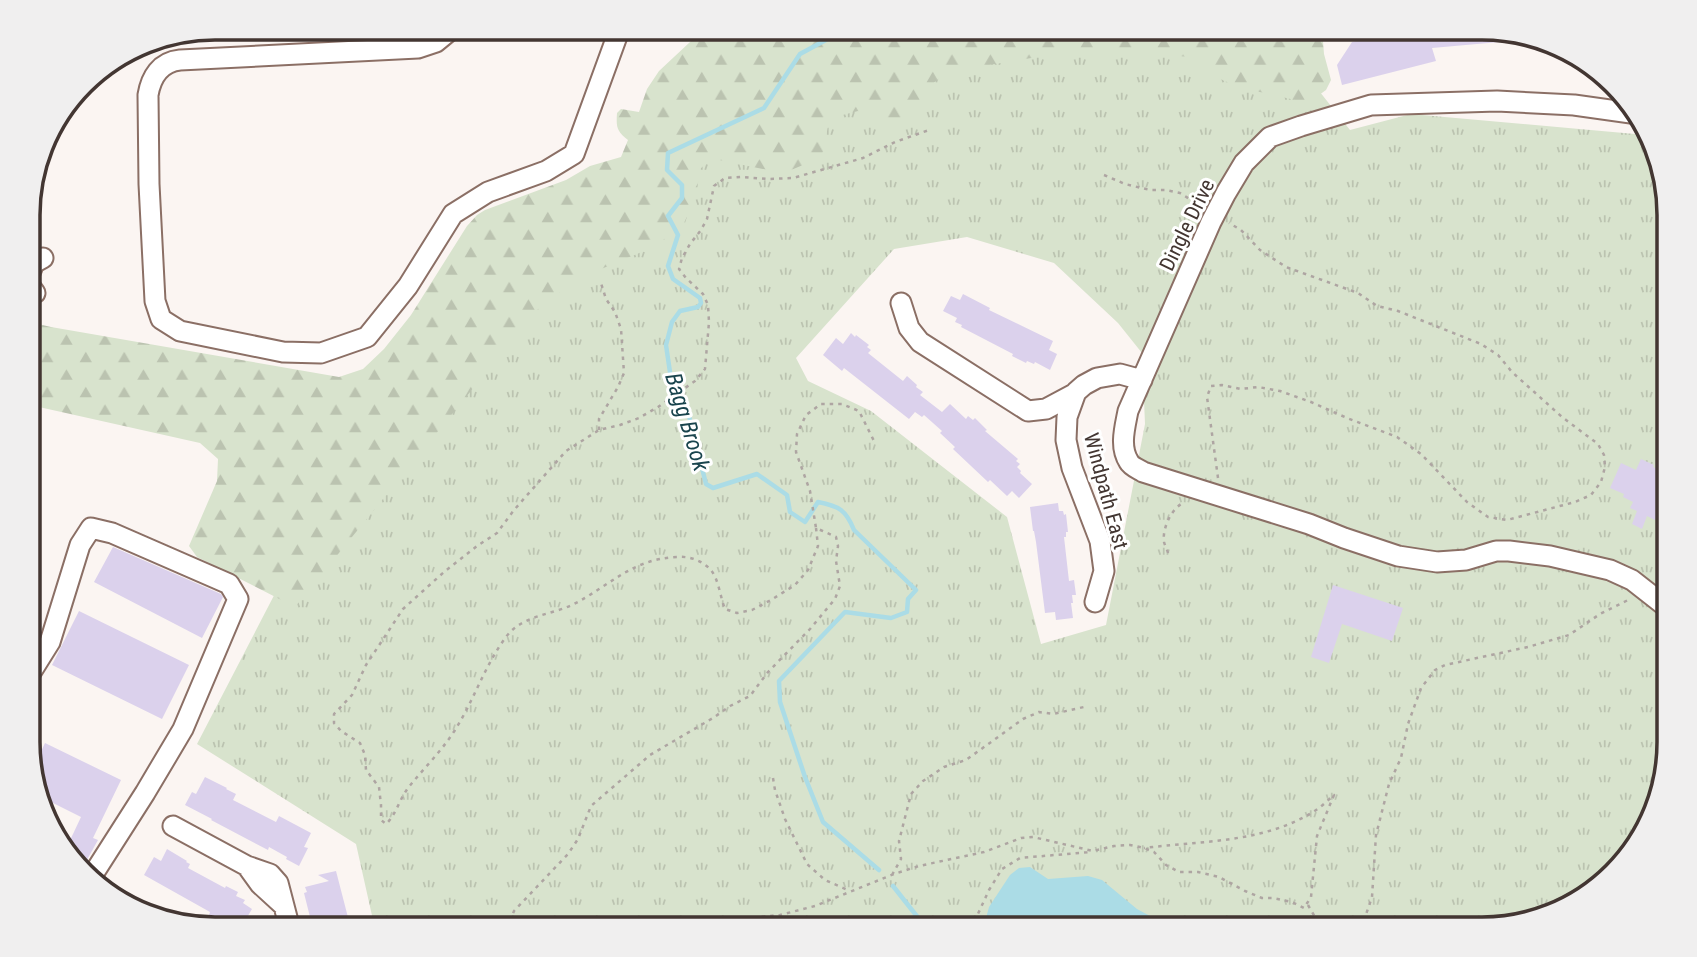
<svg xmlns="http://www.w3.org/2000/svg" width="1697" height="957" font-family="'Roboto Condensed',sans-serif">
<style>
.grass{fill:url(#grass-tufts);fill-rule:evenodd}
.forest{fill:url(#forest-firs)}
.water{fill:#abdce6}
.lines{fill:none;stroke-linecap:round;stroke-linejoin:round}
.stream{stroke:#abdce6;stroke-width:4.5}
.building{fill:#dbd1ec}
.minor-casing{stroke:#8b6f65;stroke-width:23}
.path{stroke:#aea5a2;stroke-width:2.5;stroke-dasharray:3.5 5;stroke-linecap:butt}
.minor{stroke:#fff;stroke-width:19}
.labels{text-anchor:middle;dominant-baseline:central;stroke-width:6;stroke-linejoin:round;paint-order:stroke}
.street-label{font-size:21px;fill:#433632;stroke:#fff}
.water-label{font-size:23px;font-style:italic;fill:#19444d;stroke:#fff}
.rim{fill:none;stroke:#433632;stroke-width:3.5}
</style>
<defs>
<pattern id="grass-tufts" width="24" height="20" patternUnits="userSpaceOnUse" patternTransform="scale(1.75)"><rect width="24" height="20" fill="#d8e3cd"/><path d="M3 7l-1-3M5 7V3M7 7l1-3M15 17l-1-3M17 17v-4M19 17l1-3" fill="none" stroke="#bbc3b0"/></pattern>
<pattern id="forest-firs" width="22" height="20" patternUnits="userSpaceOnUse" patternTransform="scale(1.75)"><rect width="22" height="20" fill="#d8e3cd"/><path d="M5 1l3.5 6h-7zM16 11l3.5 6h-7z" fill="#bbc3b0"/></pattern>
</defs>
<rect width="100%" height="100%" fill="#fbf5f2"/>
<path class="grass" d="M1049,28H1215L1312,82L1350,130L1411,114L1646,135L1669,203V753L1644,835L1585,898L1493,929H375L356,844L197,744L282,580L565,219L951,47ZM967,237L1054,263L1118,323L1142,353L1145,424L1106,625L1041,644L1007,517L871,411L808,381L796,358L894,249Z"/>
<path class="forest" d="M705,28H1322L1324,54L1331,80L1326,90L1308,103L1238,87L1216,77L1191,57L1086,49L947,72L926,89L908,120L894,122L858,111L835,117L828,126L823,152L815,160L791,170L773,171L719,160L708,162L700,169L696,197L684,223L656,246L575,280L536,311L295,607L197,557L189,546L217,481L218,459L200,443L30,405V322L51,327L339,377L363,369L384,349L411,315L467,226L477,215L485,210L566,180L590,166L621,157L628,140C617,131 616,128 617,113L621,109L639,112L647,89L659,71Z"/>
<path class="water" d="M1030,867L1048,879L1088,876L1102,880L1137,909L1150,916L1161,920H1172L1189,925L1197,929H983L989,907L1010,875L1019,868Z"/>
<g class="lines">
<path class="stream" d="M848,28L800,54L764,108L668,153L667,170L682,185V198L668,216L678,235L668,266L673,279L700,298L701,303L698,307L680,311L672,322L666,345L671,379L689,416L706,484L713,488L757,474L787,495L790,512L805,522L818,502C839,506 846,510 854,530L916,590L908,599L907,612L891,618L845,612L779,681L780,702L805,777L823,822L879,870
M893,886L927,929"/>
</g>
<path class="building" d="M1403,28H1413L1414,32L1429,28L1430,32L1482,28L1522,39V40L1432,48L1436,61L1342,85L1337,65L1352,42Z
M963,294L990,308L989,310L1053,341L1049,350L1057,354L1050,370L1035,362L1034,364L1027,361L1026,363L1012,356L1013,354L961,327L962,325L955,322L957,318L943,311L951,296L960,300Z
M851,333L855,337L856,335L869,345L867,347L871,350L868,353L903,381L907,376L917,385L916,387L923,392L920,395L942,412L950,404L966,419L968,416L973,420L975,418L987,430L985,431L1018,459L1016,461L1020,464L1017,467L1021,471L1020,473L1032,484L1019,498L1012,491L1007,496L990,480L988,482L953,449L955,447L940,433L942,431L924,415L922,417L915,412L909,419L844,368L842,371L823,355L836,338L843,344Z
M1641,459L1654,465L1653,467L1669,474V518L1658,513L1655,520L1647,516L1642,529L1632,524L1637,511L1630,508L1633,502L1623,497L1624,494L1610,488L1621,463L1636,470Z
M1058,503L1059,511H1063L1064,515L1066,514L1068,532H1066V537H1064L1069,581L1074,580L1076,595H1072L1073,603H1071L1073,618L1056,620L1055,612L1045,613L1036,542L1034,531H1033L1030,507Z
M113,547L221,594L223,597L202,638L94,582Z
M1333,585L1403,608L1392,641L1342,624L1329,663L1311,657Z
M79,611L189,665L162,719L52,665Z
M45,743L121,780L93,838L98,840L83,867L65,851L81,817L41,797L32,771Z
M205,777L227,788L226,789L236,794L233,800L276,822L279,816L311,833L304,847L308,848L299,866L286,859L287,857L269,847L268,850L211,820L212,819L185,805L192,792L196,794Z
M167,849L187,861L186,862L190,864L188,868L225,888L226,886L238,892L236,896L245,900L243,903L252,909L243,924L239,922L235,929L209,915L210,912L144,875L154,857L161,861Z
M336,871L351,929H313L304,893L307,892L305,887L329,881L318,875Z"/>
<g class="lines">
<defs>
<path id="minor" d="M453,28L436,42L418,48L180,60C160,62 151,77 148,95L149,184L155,301L161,319L180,331L283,352L321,353L367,337L408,286L453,214L488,192L546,171L574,154L620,28
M1638,114L1574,105L1497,101L1371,105L1301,126L1270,137L1244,163L1226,193L1211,222L1128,411C1125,427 1119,447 1129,462C1131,466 1138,469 1143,472L1309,524L1344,538L1398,556L1437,562L1466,560L1496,551H1509L1550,556L1610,570L1632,580L1669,609
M30,273L34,263L43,258
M30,286L35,293
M901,303L909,328L920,342L1028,411L1046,409L1076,393
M1095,602L1104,571L1100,541L1072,468L1066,440L1067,417L1076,392L1084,385L1097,378L1120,374L1142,380
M30,674L50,642L80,545L91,528L112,533L229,584L238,599L183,729L145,793L92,876
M173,826L247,866
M284,906L260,884L247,866L270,874L278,883L290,929"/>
</defs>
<use href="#minor" class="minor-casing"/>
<path class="path" d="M1104,175L1125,184L1150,190H1166L1180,193L1202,207
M599,430V419L618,387L624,373L621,329L615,312L606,299L600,280
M1218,478L1207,397L1211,386L1222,385L1241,389L1258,387L1280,391L1311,402L1347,418L1397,437L1421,454L1467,502L1488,517L1507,520L1575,502L1591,495L1601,482L1605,467L1604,455L1598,444L1562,417L1512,372L1498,355L1481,344L1398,311L1377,306L1358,293L1286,267L1260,250L1241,230L1229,223
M816,528L818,546L808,570L795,585L771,600L752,610L737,613L725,609C720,597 719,579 710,569C701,560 689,556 677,557C631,559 610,586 572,605C550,615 521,616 506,637C485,665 474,700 455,730C441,752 423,769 408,788C399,800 396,815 386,824L381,820V805L379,787L366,770L365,755L360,743L341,731L334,723V714L352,695L366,665L403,609L444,572L477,546L497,533L514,510L566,451L599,430L620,425L639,418L658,407L695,381L705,369L709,322L708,305L703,294L686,278L679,269L682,258L690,244L701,230L707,219L714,186L725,178L742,177L768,179L793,178L863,158L895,142L929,130
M1168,553C1167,549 1165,546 1164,542C1162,528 1172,507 1185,502
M773,778L775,790L785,819L807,864L825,880L850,891
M1641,838L1645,831
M892,875L901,859L899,841L911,794L923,781L944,767L966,760L1023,719L1039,712L1053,714L1084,707
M1308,905L1322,929
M507,929L514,911L568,854L578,839L591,806L650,755L713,718L730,706L750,696L768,672L810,629L835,599L840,586L836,561L838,546L836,537L816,528L810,491L796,452L797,434L806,415L821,404H842L859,411L874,441
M721,929L759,917L780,915L815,906L894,874L919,866L984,852L1021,838L1033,837L1093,851L1114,846L1130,845L1144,848L1154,852L1166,865L1179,872H1198L1219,877L1245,891L1262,898H1273L1292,902L1304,908L1311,897L1317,836L1334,795C1327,801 1320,808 1313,812C1263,843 1200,841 1144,848
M971,929L989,890L1002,869L1020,858L1090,852
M1361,929L1372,897L1376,835L1389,784L1401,758L1408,724L1421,688L1435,670L1445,665L1528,647L1569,635L1600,614L1630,599"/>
<use href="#minor" class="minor"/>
</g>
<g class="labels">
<g class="street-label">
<text transform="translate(1187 225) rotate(-64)">Dingle Drive</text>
<text transform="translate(1106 491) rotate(75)">Windpath East</text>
</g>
<g class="water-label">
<text transform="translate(687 422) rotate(73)">Bagg Brook</text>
</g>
</g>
<path d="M0 0H1697V957H0ZM215 40H1482A175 175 0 0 1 1657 215V742A175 175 0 0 1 1482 917H215A175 175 0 0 1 40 742V215A175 175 0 0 1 215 40Z" fill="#f0efef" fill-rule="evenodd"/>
<path class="rim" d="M215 40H1482A175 175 0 0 1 1657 215V742A175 175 0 0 1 1482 917H215A175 175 0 0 1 40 742V215A175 175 0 0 1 215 40Z"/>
</svg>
